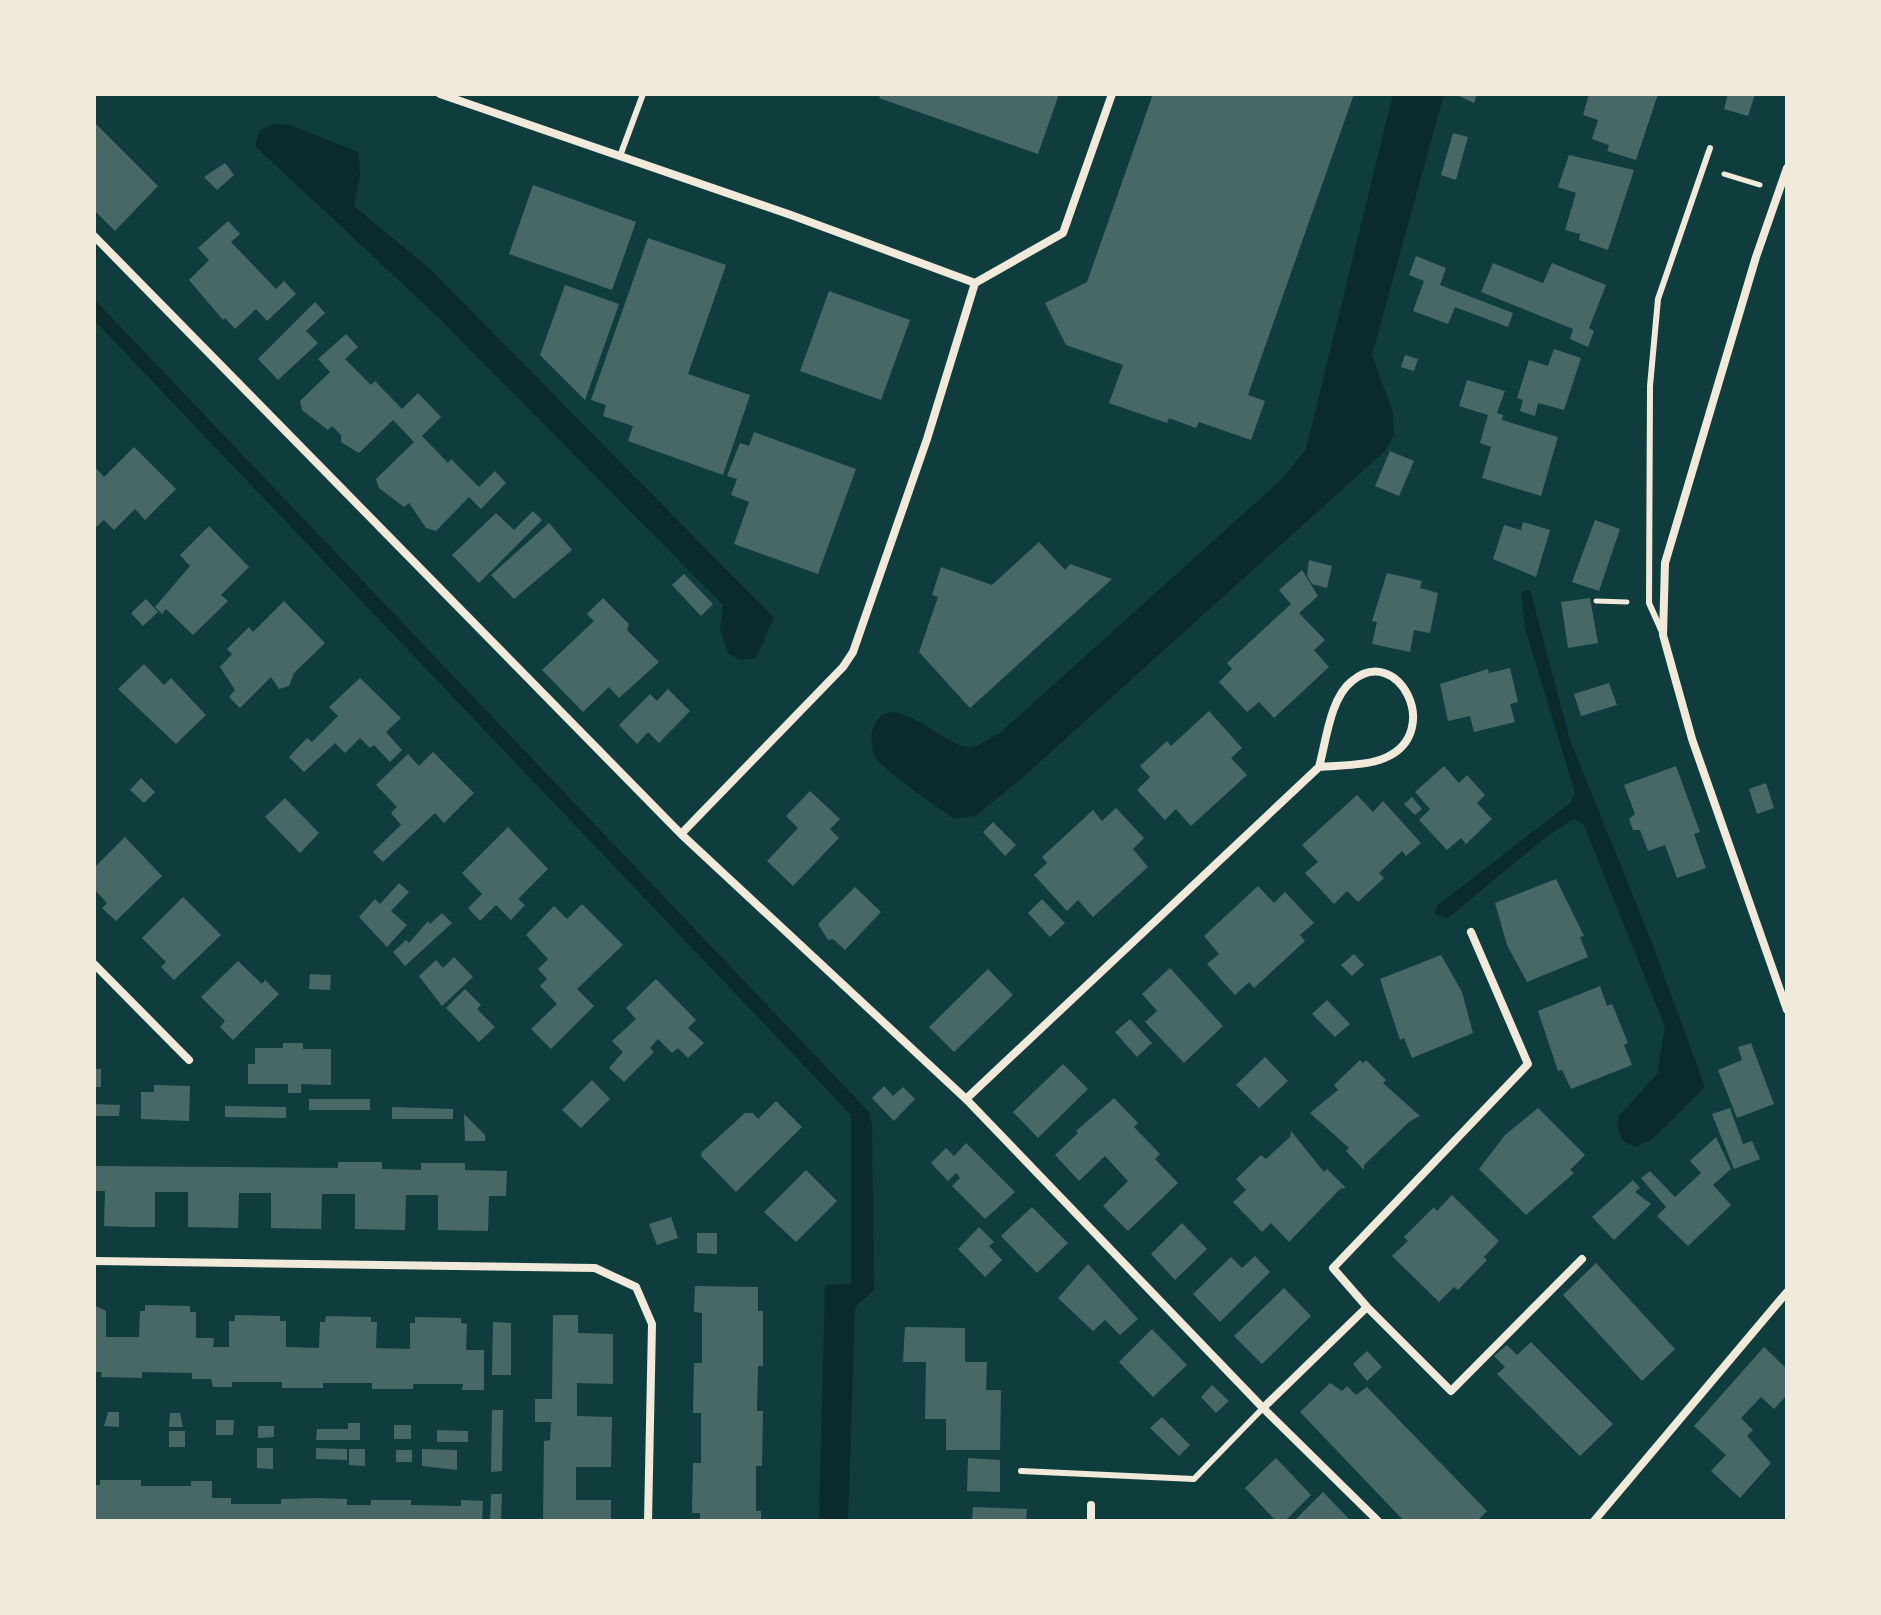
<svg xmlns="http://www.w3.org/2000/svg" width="1881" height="1615" font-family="'Nunito Sans',sans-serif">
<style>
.water{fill:#0a2a2b}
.building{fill:#486865}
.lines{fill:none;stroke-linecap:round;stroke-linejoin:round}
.path{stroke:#f1e9da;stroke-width:5}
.service{stroke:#f1e9da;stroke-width:6}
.minor{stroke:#f1e9da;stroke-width:8}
</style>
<rect width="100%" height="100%" fill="#0f3d3e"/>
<path class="water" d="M1393,94H1444L1372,355L1393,413L1394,435L1386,450L1021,779L975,816L954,819C938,807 883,770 875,757C872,751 871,738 872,732C887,678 946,752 972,747C981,745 992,737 1000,733L1282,479L1306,449Z
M273,124L290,125L358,152L360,175L354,206L430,269L774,618L756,658L740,660L728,653L720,629L723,605L437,316L255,146L260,130Z
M94,299L869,1112L872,1125L874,1290L855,1307L848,1521H819L825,1285L851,1284V1115L94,320Z
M1530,590L1570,740L1652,943L1705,1087L1651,1140L1635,1147L1622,1140L1617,1127L1619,1116L1657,1074L1665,1027L1584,825L1574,819L1546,837L1448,918L1434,914L1438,905L1570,803L1575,793L1525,628L1521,592Z"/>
<path class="building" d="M881,94H1059L1038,154L879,98Z
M1153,94H1354L1248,395L1265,401L1251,440L1199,422L1196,428L1169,418L1167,423L1109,403L1123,365L1066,345L1045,303L1087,282Z
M1455,94H1477L1474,103Z
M1589,94H1658L1636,160L1607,151L1609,145L1592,139L1598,120L1583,115Z
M1728,94H1755L1748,116L1724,109Z
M94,122L158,186L115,231L94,210Z
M1453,133L1468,137L1456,180L1441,175Z
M1569,155L1634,170L1608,250L1579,240L1580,234L1565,230L1576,193L1558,187Z
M225,163L234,175L217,190L204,177Z
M533,185L636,222L612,290L509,254Z
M228,221L240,234L231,242L276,289L284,281L296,294L267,321L256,309L235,329L225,318L223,320L189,280L209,260L198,248Z
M648,238L726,265L688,374L750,395L723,475L628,441L633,426L603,416L606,405L591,400Z
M1416,256L1446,268L1440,285L1513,313L1508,327L1455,307L1448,324L1413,311L1424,281L1409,275Z
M1493,263L1543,283L1552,263L1606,285L1589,328L1594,331L1588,347L1570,339L1573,329L1481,292Z
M565,285L619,304L585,400L540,355Z
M829,291L910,320L881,400L800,371Z
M315,302L325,313L306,331L318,343L278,380L258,359Z
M346,334L358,347L345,359L371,385L375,381L402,409L418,393L441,417L422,436L448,463L451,459L479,487L495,471L506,483L481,509L469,497L436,531L426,528L409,503L404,507L379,488L376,479L414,442L393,420L359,453L341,442V435L332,426L328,430L302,410L300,401L330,372L318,359Z
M1554,349L1581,358L1564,410L1538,403L1535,416L1520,411L1523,400L1517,398L1529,360L1548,366Z
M1405,355L1418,359L1414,371L1401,367Z
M1467,380L1505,391L1497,413L1503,415L1502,420L1558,437L1541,496L1482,478L1491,447L1480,443L1488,415L1459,406Z
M754,432L856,469L818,574L734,544L749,502L731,495L737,479L727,476L740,443L749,446Z
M134,447L176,489L145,520L135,509L114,530L104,520L94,529V466L104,477Z
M1390,451L1414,461L1399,496L1375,486Z
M533,511L542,520L479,583L452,555L496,513L514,530Z
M1595,520L1620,529L1599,591L1572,582Z
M1523,522L1550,530L1536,577L1493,559L1504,525L1521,530Z
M549,523L572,550L514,599L491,575Z
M209,526L249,567L221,595L228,601L193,635L166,609L162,614L155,607L190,566L180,555Z
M1039,542L1065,570L1070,564L1112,579L970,708L919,652L938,597L932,595L941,567L992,585Z
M1309,560L1332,566L1327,588L1312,584L1307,576Z
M1302,570L1318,596L1299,613L1325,640L1314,650L1329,667L1274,718L1259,702L1247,712L1219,682L1232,669L1227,663L1291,604L1279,590Z
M1387,573L1422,581L1420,588L1438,593L1430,633L1414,630L1410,652L1372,644L1377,622L1372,621Z
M684,574L713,604L701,616L672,585Z
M603,598L629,624L627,630L659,662L619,698L609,687L583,712L542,670L594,621L587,614Z
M1590,598L1598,643L1568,648L1561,602Z
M146,599L158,612L143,626L131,613Z
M284,601L325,643L294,673L289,686L279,689L271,677L240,708L229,697L235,690L220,667L232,654L227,649L249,627L253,632Z
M144,664L164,685L171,678L206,715L176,744L118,689Z
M1510,668L1518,702L1510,704L1515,722L1474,732L1470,716L1448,721L1440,684L1488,669L1489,673Z
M360,678L401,718L386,732L402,750L390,762L374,745L370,748L360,738L345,753L335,743L304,772L289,757L307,738L312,742L338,716L329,707Z
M1609,683L1617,705L1581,716L1574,694Z
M668,689L690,711L659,743L648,732L637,744L619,725L650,694L657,701Z
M1209,711L1242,748L1231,758L1247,775L1191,826L1176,809L1165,820L1137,790L1150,777L1140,766L1167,741L1171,746Z
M433,752L474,793L444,823L435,813L383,862L373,852L401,825L391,813L397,807L376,785L408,754L419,766Z
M1444,766L1459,783L1467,775L1485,795L1477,803L1492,819L1466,844L1461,838L1447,850L1419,820L1430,809L1415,792Z
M1676,766L1700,832L1694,834L1706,868L1677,878L1665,845L1648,851L1640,830H1633L1629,819L1635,814L1624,785Z
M141,778L155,792L144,803L130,790Z
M1766,783L1774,808L1757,814L1749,789Z
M810,791L840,819L830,829L839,838L793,886L767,861L798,828L786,816Z
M1357,795L1373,812L1383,801L1421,843L1406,856L1402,851L1379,873L1384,878L1358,902L1347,891L1334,904L1305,873L1318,862L1302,845Z
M1412,797L1422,809L1415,815L1404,804Z
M285,798L319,833L300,853L265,817Z
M1116,808L1144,838L1133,849L1148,867L1093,917L1078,900L1067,911L1034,875L1047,863L1042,857L1093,810L1102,821Z
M993,822L1016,845L1005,856L983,832Z
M508,827L548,869L518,899L525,905L511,920L496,905L480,921L468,908L482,894L462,873Z
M125,837L162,876L116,921L102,908L107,903L94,889V868Z
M1556,879L1584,936L1580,937L1588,957L1527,982L1507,945L1495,903Z
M399,883L409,892L391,911L407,925L387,947L359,917L375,899L380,904Z
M1258,886L1274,903L1285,892L1314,923L1300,935L1305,941L1254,988L1249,982L1235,995L1207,964L1219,954L1204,936Z
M855,887L881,912L845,950L833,939L828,940L818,924Z
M183,897L221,935L174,980L161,967L166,962L142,938Z
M1042,899L1065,923L1050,937L1028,913Z
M582,904L623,945L577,989L594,1006L551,1049L531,1029L557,1004L540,986L547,979L538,969L548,959L526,935L554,906L567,919Z
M442,913L452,923L405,966L393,952L406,940L409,943L428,921L430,924Z
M1354,954L1364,965L1352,976L1341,965Z
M1441,955L1462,992L1473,1033L1412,1058L1404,1038L1400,1040L1380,979Z
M454,957L473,977L442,1006L419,976L436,960L443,968Z
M238,961L262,984L265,980L279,994L233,1040L220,1027L225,1021L201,997Z
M1170,968L1223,1026L1184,1063L1145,1022L1157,1011L1142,994Z
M988,969L1013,995L954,1052L929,1027Z
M310,974L331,975L330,990L309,989Z
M656,979L696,1020L688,1028L704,1043L688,1058L678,1048L672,1053L658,1039L650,1048L654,1052L624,1082L609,1068L623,1052L612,1041L636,1019L626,1008Z
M1600,986L1607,1006L1612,1004L1628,1043L1624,1045L1632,1065L1571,1089L1562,1070L1558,1071L1538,1011Z
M465,989L481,1005L477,1009L495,1027L479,1042L446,1008Z
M1327,1000L1350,1024L1335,1037L1312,1014Z
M1130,1019L1152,1043L1137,1057L1115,1032Z
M283,1043H303V1049H331V1085L301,1084V1093H288V1084H248V1064H255V1048H283Z
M1751,1043L1774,1104L1737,1118L1718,1070L1742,1060L1738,1047Z
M1265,1057L1288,1081L1259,1108L1236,1085Z
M1360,1060L1363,1063L1366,1060L1386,1080L1383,1083L1420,1116L1409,1122L1364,1165V1170L1346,1151L1349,1148L1310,1113L1338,1090L1334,1085Z
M1063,1064L1088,1089L1038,1138L1013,1112Z
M94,1069H101V1087H94Z
M592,1080L610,1099L581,1128L562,1110Z
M154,1085L190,1086L189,1121L141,1119V1092H154Z
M884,1086L893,1096L903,1087L915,1099L894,1121L872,1098Z
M1114,1098L1138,1123L1134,1127L1160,1154L1155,1159L1178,1183L1128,1231L1103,1206L1128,1181L1105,1156L1079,1181L1055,1155L1078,1133L1076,1131Z
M309,1099H370V1110H309Z
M776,1101L802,1127L736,1192L701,1156L702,1152L745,1113H753L758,1119Z
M94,1104L120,1105L119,1116H94Z
M225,1106L286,1107V1118L225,1117Z
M392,1107L453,1109V1119H392Z
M1538,1108L1585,1155L1570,1170L1574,1173L1526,1215L1479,1169L1505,1135Z
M1730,1108L1743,1144L1752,1141L1760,1159L1734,1169L1712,1114Z
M464,1114L485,1135V1141H465Z
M1291,1131L1324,1172L1327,1169L1346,1188L1340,1189L1289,1242L1271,1223L1262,1232L1233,1202L1246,1190L1236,1179L1261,1155L1266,1159L1290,1137Z
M1716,1137L1731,1169L1713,1185L1731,1205L1688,1246L1657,1216L1666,1207L1641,1178L1650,1171L1675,1197L1701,1173L1690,1161Z
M966,1143L1015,1192L985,1219L952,1186L960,1178L956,1173L948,1181L931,1163L946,1148L954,1156Z
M338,1162H382V1169L421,1170V1163H465V1170L507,1171L506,1196H489L488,1231L438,1230V1195H406L405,1230L355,1229V1194H322L321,1229L271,1228V1193H239L238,1228L188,1227V1192H155V1227H130L104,1226L105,1191H94V1166L338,1168Z
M806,1170L837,1201L796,1242L764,1212Z
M1633,1180L1640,1188L1635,1192L1651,1204L1614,1240L1592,1217Z
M1452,1195L1499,1241L1484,1257L1487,1260L1458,1290L1454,1287L1439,1302L1392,1256L1408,1241L1404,1237L1434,1207L1437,1211Z
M1032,1207L1068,1243L1037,1273L1001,1236Z
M671,1217L678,1238L657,1245L649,1224Z
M1182,1223L1207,1249L1175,1280L1151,1254Z
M979,1227L994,1242L989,1246L1002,1260L985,1277L958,1249Z
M697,1233H717V1254L697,1253Z
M1255,1256L1270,1272L1220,1322L1193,1294L1231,1257L1242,1268Z
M1596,1263L1675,1349L1642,1381L1563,1295Z
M1088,1264L1138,1319L1120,1335L1105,1320L1093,1331L1058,1298Z
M695,1286L758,1287V1311H763V1366H758L757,1411H763L762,1466H756V1511H761V1521H700V1513H692L693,1463H701V1413H693L694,1363H702V1313L694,1312Z
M1284,1288L1311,1316L1262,1364L1234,1336Z
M94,1305L106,1311V1337H139L140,1311H145V1305L190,1306V1312H196V1338H214L213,1347H229V1321H235V1315L280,1316V1321H286V1347L319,1348L320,1322H325L326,1316L371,1317V1322H377L376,1348L410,1349V1323H415V1317L461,1318V1323L467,1324L466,1350H484V1390H462L463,1384H413V1389H372V1383H323V1388H282V1382H232V1387H213L211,1379H192V1373L142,1372V1378L101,1377L102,1372H94Z
M553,1315H578V1333L613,1334V1384L577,1383V1416L612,1417L611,1467H576V1500H611V1521H543L544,1441L550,1440L551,1422H535V1399H552Z
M493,1322L511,1323V1375H492Z
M905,1327L965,1328V1362H987L986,1390H1001L1000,1450H946V1419H925L926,1362H903Z
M1152,1329L1187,1365L1153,1397L1119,1362Z
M1531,1342L1613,1424L1580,1456L1497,1374L1505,1367L1494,1356L1507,1345L1517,1355Z
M1764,1347L1787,1369V1395L1774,1409L1761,1397L1741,1418L1753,1430L1747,1436L1771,1463L1740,1498L1711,1471L1726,1455L1694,1426Z
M1367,1351L1382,1367L1367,1381L1353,1364Z
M1330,1383L1342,1391L1347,1386L1356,1395L1367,1387L1487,1511L1477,1521H1404L1300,1412Z
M1212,1385L1229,1401L1216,1413L1201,1397Z
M492,1410H503L502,1471L491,1472Z
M108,1412H119V1427L104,1426Z
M170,1413H180L183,1427H169Z
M1162,1417L1190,1445L1179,1456L1150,1428Z
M216,1420H234L233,1435H216Z
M348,1423H360V1440H316L317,1429H348Z
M394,1425H411V1439H394Z
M258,1426H274V1437L258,1438Z
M437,1430L468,1431V1442H437Z
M169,1431H185V1447H169Z
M257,1448H273V1469L257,1468Z
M316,1448L347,1449V1460L316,1459Z
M349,1449H365V1466L349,1465Z
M422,1449L457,1450V1470L422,1466Z
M396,1450H412V1462H396Z
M968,1458L1000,1460V1492L967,1491Z
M1276,1458L1311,1495L1285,1521H1276L1245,1488Z
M100,1480H141V1486H191V1481H212V1498H231V1504H281V1499L317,1498L347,1499V1505H371V1500H411V1505L461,1506V1500L483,1501L482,1521H94V1485H100Z
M1323,1492L1351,1521H1294Z
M491,1494H502L501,1521H490Z
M973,1507L1027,1509L1026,1521H972Z"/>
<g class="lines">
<path class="path" d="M1724,174L1760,185
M1596,601L1627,602"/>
<path class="service" d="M620,156L643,94
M1662,632L1649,603L1650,386L1658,299L1710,148
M1021,1471L1194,1479L1263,1408"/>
<path class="minor" d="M440,94L791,215L975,283L927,439L853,652L843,667L681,834
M1787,168L1756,257L1665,563L1663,635L1692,739L1787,1010
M94,236L681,834L966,1099L1263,1408L1378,1521
M975,283L1063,233L1112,94
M94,964L189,1060
M966,1099L1319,767C1340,765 1368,766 1387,757C1443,731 1398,643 1352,681C1330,698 1326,742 1319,767
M94,1261L595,1268L636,1287L652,1324L648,1521
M1367,1307L1333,1268L1528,1064L1471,932
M1263,1408L1367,1307L1451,1391L1582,1259
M1091,1521V1505
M1594,1521L1787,1292"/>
</g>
<rect width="1881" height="1615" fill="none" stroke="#f1e9da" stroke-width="192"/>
</svg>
